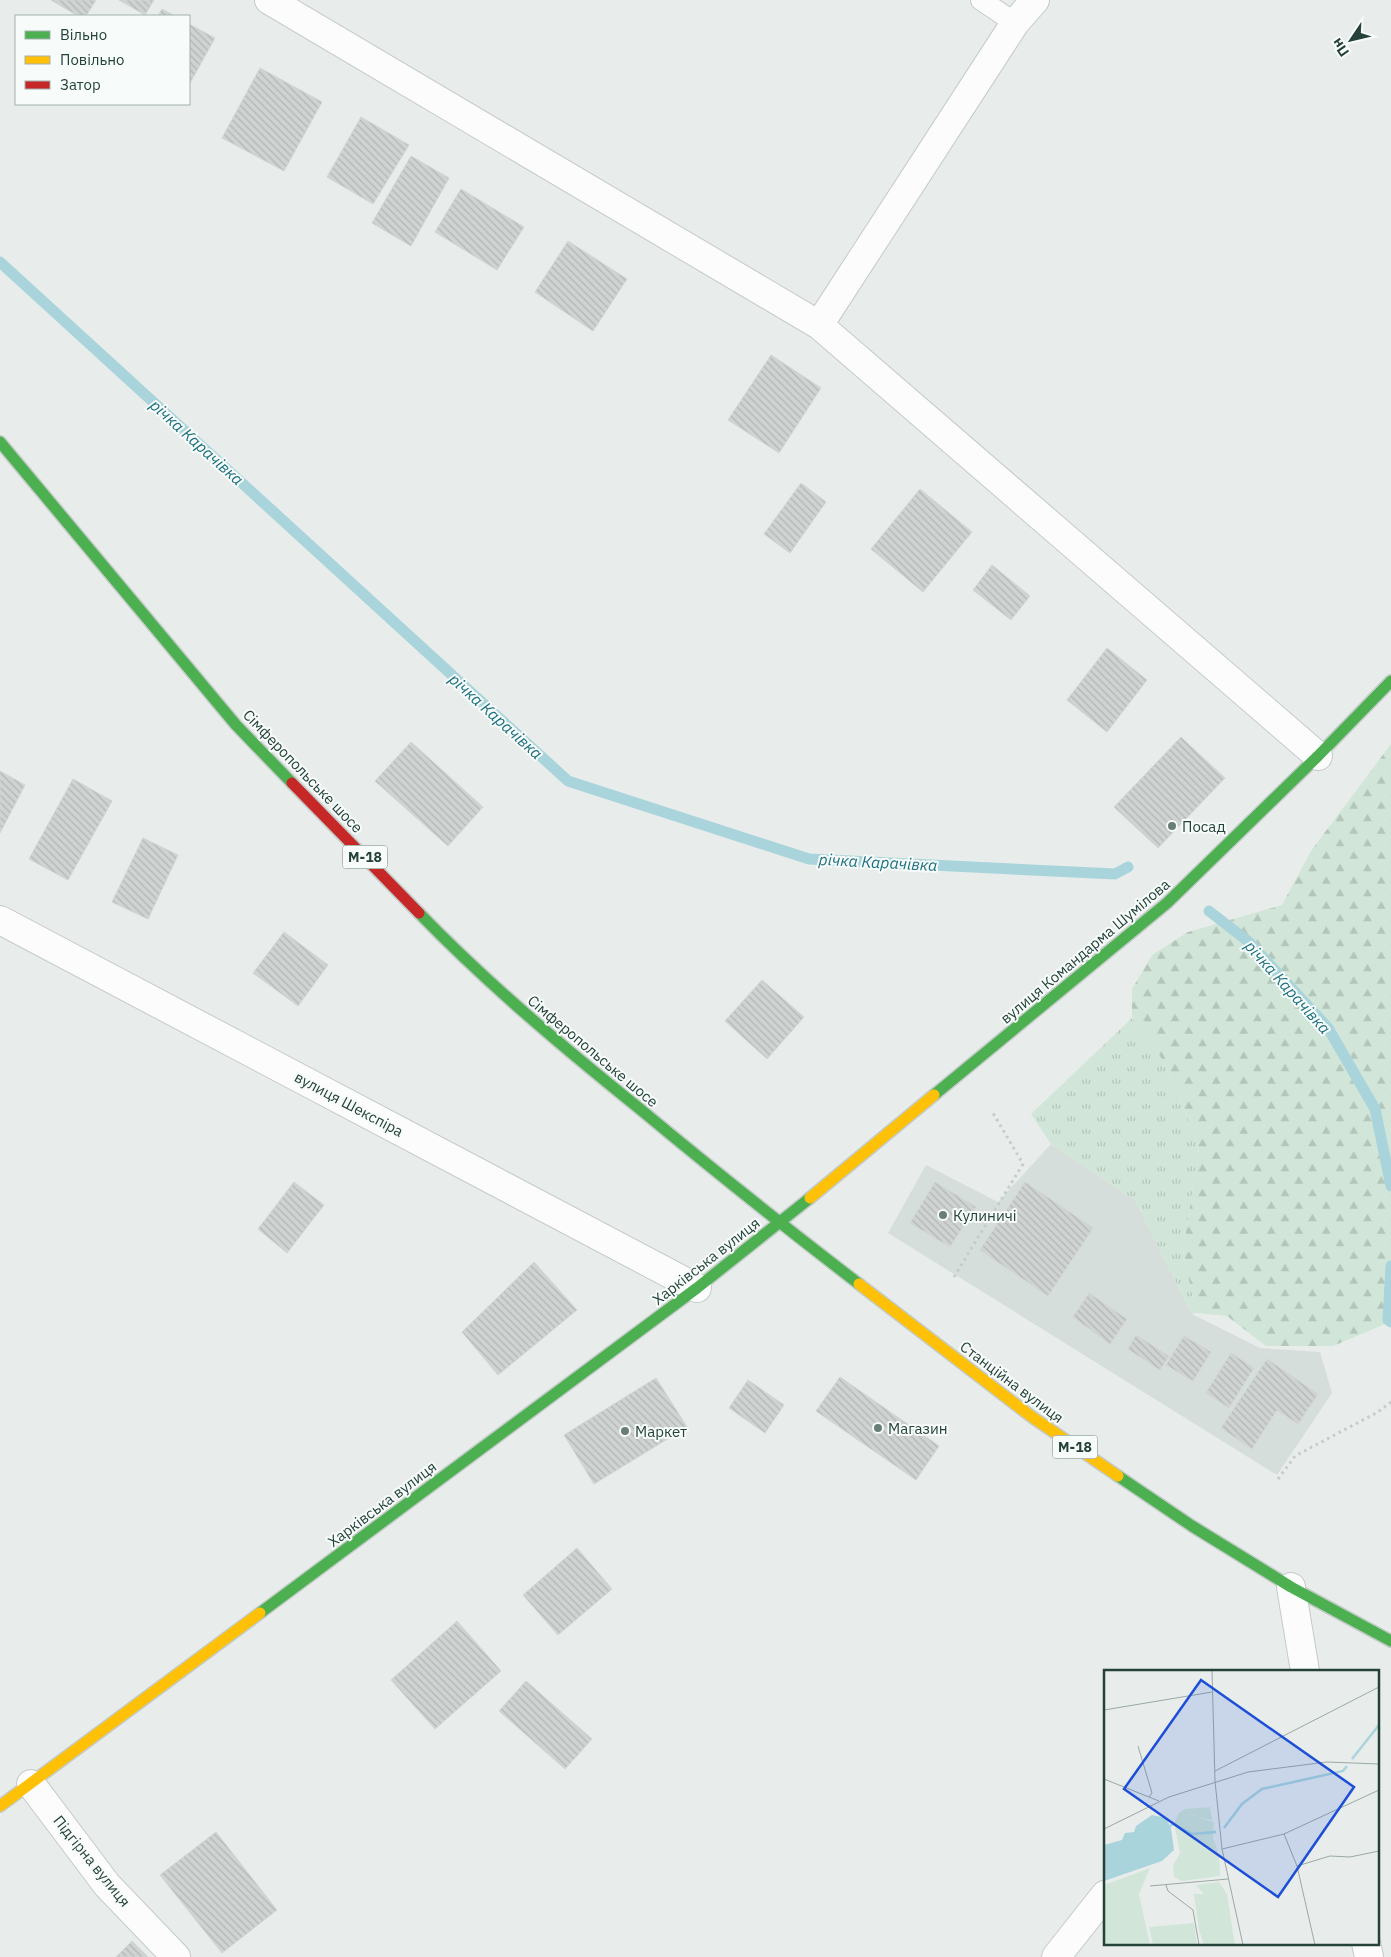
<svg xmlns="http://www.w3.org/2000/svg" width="1391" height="1957" font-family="'IBM Plex Sans',sans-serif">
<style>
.built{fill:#d6dedb}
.grass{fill:url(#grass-tufts)}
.forest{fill:url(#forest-firs)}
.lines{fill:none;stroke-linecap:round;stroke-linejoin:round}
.stream{stroke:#a9d4db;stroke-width:11}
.building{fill:url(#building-back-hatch);stroke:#d1d6d4}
.lane-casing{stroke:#c5cac8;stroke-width:22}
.street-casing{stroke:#c5cac8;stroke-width:30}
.fast-casing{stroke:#c3cbc8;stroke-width:14}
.slow-casing{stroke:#c3cbc8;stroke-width:14}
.jam-casing{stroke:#c3cbc8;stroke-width:14}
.path{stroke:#c3ccca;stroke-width:3;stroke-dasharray:2.5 4;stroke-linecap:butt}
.lane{stroke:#fcfcfc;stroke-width:20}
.street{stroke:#fcfcfc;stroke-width:28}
.fast{stroke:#4caf50;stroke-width:11}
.slow{stroke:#ffc107;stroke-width:11}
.jam{stroke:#c62828;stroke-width:11}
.poi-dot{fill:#697e78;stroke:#f7fbf9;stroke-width:2}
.labels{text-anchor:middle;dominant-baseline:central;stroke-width:4;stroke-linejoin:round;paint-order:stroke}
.shield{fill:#f7fbf9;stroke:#637a73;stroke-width:1}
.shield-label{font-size:14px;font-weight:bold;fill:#24423a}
.street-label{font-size:15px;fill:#24423a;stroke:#f7fbf9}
.poi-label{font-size:15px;fill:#24423a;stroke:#f7fbf9;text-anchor:start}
.water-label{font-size:16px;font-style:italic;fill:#1c6f80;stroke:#f7fbf9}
.inset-river{fill:none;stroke:#a9d4db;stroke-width:2.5}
.inset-road{fill:none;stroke:#9aa9a4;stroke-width:1}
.view{fill:#1d4ed8;fill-opacity:0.15;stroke:#1d4ed8;stroke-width:2.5}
.inset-edge{fill:none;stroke:#24423a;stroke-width:2.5}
</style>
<defs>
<pattern id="grass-tufts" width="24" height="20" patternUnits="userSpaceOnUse" patternTransform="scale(1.25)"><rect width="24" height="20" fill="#d1e6d8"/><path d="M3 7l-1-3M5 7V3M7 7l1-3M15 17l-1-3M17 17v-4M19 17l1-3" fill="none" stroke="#b3c6ba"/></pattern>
<pattern id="forest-firs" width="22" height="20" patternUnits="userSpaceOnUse" patternTransform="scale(1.25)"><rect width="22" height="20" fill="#d1e6d8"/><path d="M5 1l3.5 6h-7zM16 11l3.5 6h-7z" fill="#b3c6ba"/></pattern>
<pattern id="building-back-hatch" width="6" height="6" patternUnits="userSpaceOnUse" patternTransform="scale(1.25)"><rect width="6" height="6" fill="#cfd4d2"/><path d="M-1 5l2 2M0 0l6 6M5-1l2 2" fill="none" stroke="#b2b7b5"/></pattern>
</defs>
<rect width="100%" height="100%" fill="#e8edeb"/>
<path class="built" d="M1051,1144L1135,1200L1192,1314L1260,1348L1320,1352L1332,1393L1277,1475L888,1233L926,1165L998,1202Z"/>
<path class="grass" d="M1132,1018L1160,1056L1180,1097L1199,1148L1183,1251L1196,1313L1192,1314L1135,1200L1051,1144L1031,1114Z"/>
<path class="forest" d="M1391,744V1312L1383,1325L1333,1346H1266L1227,1316L1196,1313L1183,1251L1199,1148L1180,1097L1160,1056L1132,1018V989L1152,955L1188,932L1282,905L1311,851Z"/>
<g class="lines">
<path class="stream" d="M0,262L568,781L809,859L1115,874L1128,867
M1209,911L1249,942L1328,1028L1375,1109L1391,1186
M1391,1266L1388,1320L1391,1322"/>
</g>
<path class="building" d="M51,0H96L86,16H78Z
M119,0H154L145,15Z
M162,9L175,16H158Z
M189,24L215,38L190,83L189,82Z
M260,68L322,102L284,171L222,138Z
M361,117L409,145L373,204L327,177Z
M411,156L449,178L411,246L372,223Z
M461,189L524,227L497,270L435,232Z
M568,241L627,279L593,331L535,292Z
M771,355L821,388L779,453L728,420Z
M801,483L826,502L790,553L764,534Z
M920,489L972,532L923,592L871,549Z
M992,565L1030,596L1011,620L973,590Z
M1107,648L1147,680L1107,732L1067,700Z
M1181,737L1225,778L1158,848L1114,807Z
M411,742L483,807L448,846L375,781Z
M0,771L25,785L0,833Z
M73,779L112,801L68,880L29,859Z
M143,838L178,855L148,919L112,902Z
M284,932L328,965L298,1006L253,973Z
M762,980L804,1017L767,1059L725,1021Z
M294,1182L324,1205L287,1253L258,1229Z
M935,1182L976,1207L950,1247L910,1223Z
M1025,1182L1093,1228L1048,1296L980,1250Z
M534,1262L577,1310L498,1375L462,1332Z
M1089,1293L1127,1319L1110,1344L1073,1317Z
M1136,1335L1169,1356L1160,1370L1128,1349Z
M1184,1336L1211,1352L1193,1381L1166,1365Z
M1231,1353L1254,1368L1229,1408L1206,1393Z
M1267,1359L1318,1394L1298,1424L1277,1410L1252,1449L1221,1428Z
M840,1377L939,1446L916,1480L816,1411Z
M656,1378L687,1427L594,1484L564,1435Z
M748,1380L784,1405L765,1433L729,1408Z
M577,1548L612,1589L558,1635L523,1595Z
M457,1621L501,1671L435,1729L391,1680Z
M526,1681L592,1739L565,1769L499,1711Z
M216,1832L277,1910L222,1953L160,1875Z
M132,1941L148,1957H116Z"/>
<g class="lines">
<defs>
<path id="lane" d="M981,0L1015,23"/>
<path id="street" d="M269,0L819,325L1318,756
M819,325L1015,23L1035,0
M0,920L697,1288
M1291,1587L1305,1671
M31,1784L107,1885L176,1957
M1366,1943L1369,1957
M1056,1957L1105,1895"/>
<path id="fast" d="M0,442L236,725L292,783
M419,913C488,984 563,1047 640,1109C712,1169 785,1227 859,1284
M934,1095L1167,903L1318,756L1391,681
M1118,1476L1192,1526L1291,1587L1391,1641
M260,1613L697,1288L810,1198"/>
<path id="slow" d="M810,1198L934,1095
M859,1284L1032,1417L1118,1476
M0,1806L260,1613"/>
<path id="jam" d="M292,783L419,913"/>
</defs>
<use href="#lane" class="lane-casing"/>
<use href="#street" class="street-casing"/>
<use href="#fast" class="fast-casing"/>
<use href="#slow" class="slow-casing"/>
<use href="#jam" class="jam-casing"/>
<path class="path" d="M954,1277L1023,1164L993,1113
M1278,1479L1295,1456L1378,1412L1391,1402"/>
<use href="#lane" class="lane"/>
<use href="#street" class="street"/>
<use href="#fast" class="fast"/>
<use href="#slow" class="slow"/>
<use href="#jam" class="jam"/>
</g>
<g class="poi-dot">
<circle cx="1172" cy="826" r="5"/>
<circle cx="943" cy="1215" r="5"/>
<circle cx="878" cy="1428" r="5"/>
<circle cx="625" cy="1431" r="5"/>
</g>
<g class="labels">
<g class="shield">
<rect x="342.5" y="845.5" width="45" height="23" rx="4"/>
<rect x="1052.5" y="1435.5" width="45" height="23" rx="4"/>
</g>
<g class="shield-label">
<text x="365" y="857">М-18</text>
<text x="1075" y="1447">М-18</text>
</g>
<g class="street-label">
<text transform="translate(303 771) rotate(46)">Сімферопольське шосе</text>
<text transform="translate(1085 951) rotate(-40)">вулиця Командарма Шумілова</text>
<text transform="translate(593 1051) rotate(40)">Сімферопольське шосе</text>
<text transform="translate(349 1104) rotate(28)">вулиця Шекспіра</text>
<text transform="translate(706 1261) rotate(-38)">Харківська вулиця</text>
<text transform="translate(1012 1382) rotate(37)">Станційна вулиця</text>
<text transform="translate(382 1504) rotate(-37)">Харківська вулиця</text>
<text transform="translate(92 1861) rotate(51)">Підгірна вулиця</text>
</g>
<g class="poi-label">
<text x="1182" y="826">Посад</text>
<text x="953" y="1215">Кулиничі</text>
<text x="888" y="1428">Магазин</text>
<text x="635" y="1431">Маркет</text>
</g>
<g class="water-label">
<text transform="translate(197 442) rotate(42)">річка Карачівка</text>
<text transform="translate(496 716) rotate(42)">річка Карачівка</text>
<text transform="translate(878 862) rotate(3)">річка Карачівка</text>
<text transform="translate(1288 987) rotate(48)">річка Карачівка</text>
</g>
</g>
<g transform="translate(1104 1670)">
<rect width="275" height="275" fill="#e8edeb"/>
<path d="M106,137L108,150L94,148L81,139Z" fill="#d1e6d8"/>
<path d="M81,139L94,148L110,152L109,168L115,185L116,206L78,211L70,207L69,196L76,183L70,153L75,143ZM46,198L35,224L46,275H0V215ZM115,212L123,224L131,275H100L95,260L90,224H100L92,215ZM90,253L93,275H49L45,257Z" fill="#d1e6d8"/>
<path d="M48,145L62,148L67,158L70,180L58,191L0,211V175L18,170L21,163L30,162L32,156Z" fill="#a9d4db"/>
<path class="inset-river" d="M248,89L275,55M66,156L70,154L88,164L112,162M120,158L138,134L158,119L239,101L243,96"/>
<path class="inset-road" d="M108,0L111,111M0,40L108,22M34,76L48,123L45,127M111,101L275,17M0,109L55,131M111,111L118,179L139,275M0,159L65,127L144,102L223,92L275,94M180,164L193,196L211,275M118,179L180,164L275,120M193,196L226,186L246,187L275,181M62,215L64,221L89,240L95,275M46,216L124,209"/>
<path class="view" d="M97,10L250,117L174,227L20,119Z"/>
<rect width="275" height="275" class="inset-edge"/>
</g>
<rect x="15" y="15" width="175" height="90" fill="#f7fbf9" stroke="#a3b1ad"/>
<rect x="25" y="31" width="25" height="8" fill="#4caf50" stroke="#a3b1ad"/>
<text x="60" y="40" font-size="15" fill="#24423a">Вільно</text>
<rect x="25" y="56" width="25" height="8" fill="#ffc107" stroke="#a3b1ad"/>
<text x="60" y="65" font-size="15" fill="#24423a">Повільно</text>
<rect x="25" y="81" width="25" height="8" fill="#c62828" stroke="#a3b1ad"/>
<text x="60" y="90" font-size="15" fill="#24423a">Затор</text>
<g transform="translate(1351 40) rotate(235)" stroke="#f7fbf9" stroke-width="4" paint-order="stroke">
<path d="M0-4L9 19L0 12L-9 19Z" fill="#24423a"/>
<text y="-8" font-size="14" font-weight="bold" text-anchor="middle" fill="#24423a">Пн</text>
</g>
</svg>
